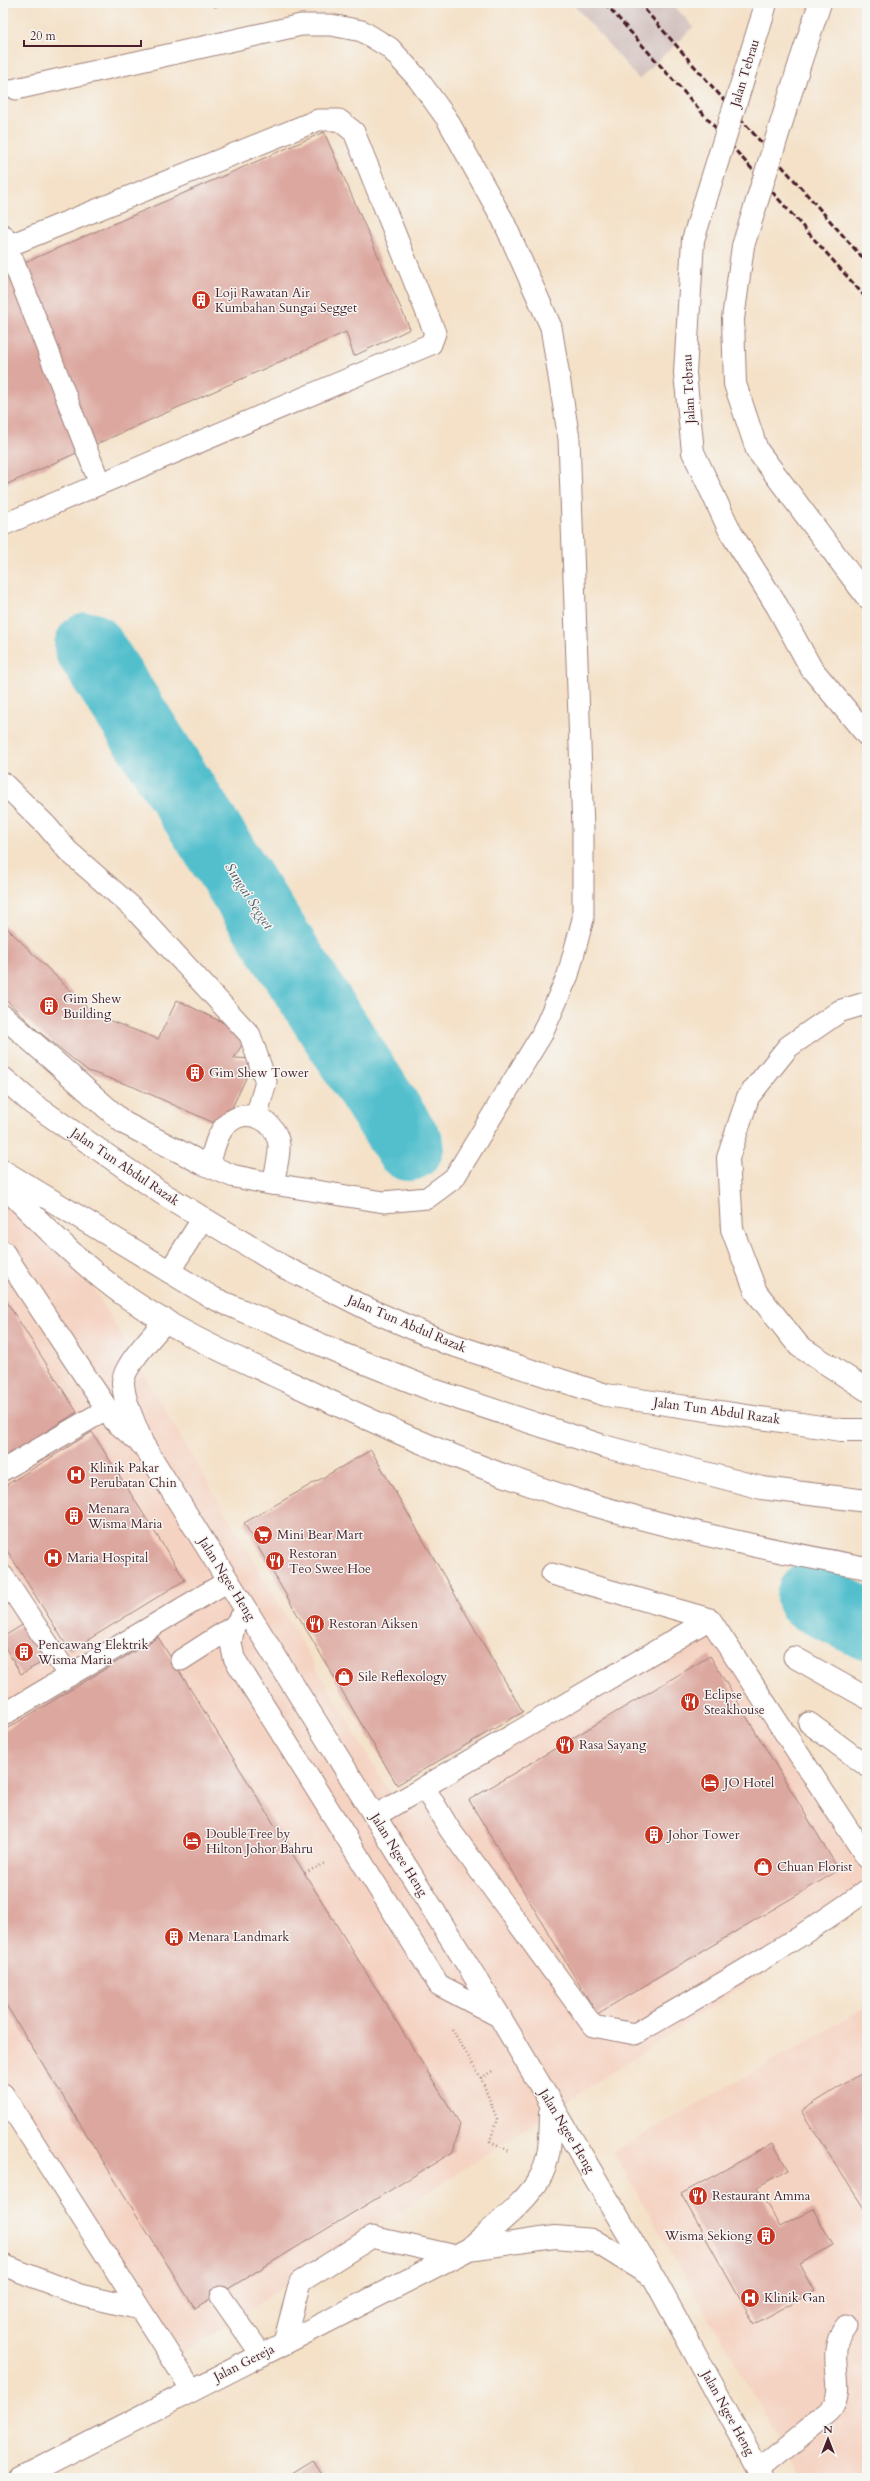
<svg xmlns="http://www.w3.org/2000/svg" width="870" height="2481" font-family="Cardo,serif">
<style>
.built{fill:#f5d3c2}
.industrial{fill:#d1c0bd}
.lines{fill:none;stroke-linecap:round;stroke-linejoin:round}
.river{stroke:#53bfcd;stroke-width:70}
.building{fill:#dca79f}
.lane-casing{stroke:#9f807a;stroke-width:23}
.street-casing{stroke:#9f807a;stroke-width:24}
.secondary-casing{stroke:#9f807a;stroke-width:24}
.highway-casing{stroke:#9f807a;stroke-width:24}
.path{stroke:#9f807a;stroke-width:2.5;stroke-dasharray:1 3;stroke-linecap:butt}
.lane{stroke:#fff;stroke-width:21}
.street{stroke:#fff;stroke-width:22}
.secondary{stroke:#fff;stroke-width:22}
.highway{stroke:#fff;stroke-width:22}
.rail{stroke:#4a1f2b;stroke-width:3;stroke-dasharray:6 3;stroke-linecap:butt}
.highway-bridge-casing{stroke:#9f807a;stroke-width:24;stroke-linecap:butt}
.highway-bridge{stroke:#fff;stroke-width:22}
.labels{text-anchor:middle;dominant-baseline:central;stroke-width:3;stroke-linejoin:round;paint-order:stroke}
.street-label{font-size:13px;fill:#4a1f2b;stroke:#f6f6f2}
.poi-label{font-size:13px;fill:#4a1f2b;stroke:#f6f6f2;text-anchor:start}
.water-label{font-size:14px;font-style:italic;fill:#4d5764;stroke:#f6f6f2}
</style>
<rect width="100%" height="100%" fill="#f6f6f2"/>
<filter id="ink" filterUnits="userSpaceOnUse"><feTurbulence type="fractalNoise" baseFrequency=".025" numOctaves="2"/><feDisplacementMap in="SourceGraphic" scale="8" xChannelSelector="R" yChannelSelector="G"/><feConvolveMatrix kernelMatrix="1 2 1 2 8 2 1 2 1" color-interpolation-filters="sRGB"/></filter>
<filter id="wash" filterUnits="userSpaceOnUse"><feTurbulence type="fractalNoise" baseFrequency=".012" numOctaves="4" result="noise"/><feDisplacementMap in="SourceGraphic" scale="16" xChannelSelector="R" yChannelSelector="G"/><feGaussianBlur stdDeviation="0.9" result="paint"/><feColorMatrix in="noise" values="0 0 0 0 0 0 0 0 0 0 0 0 0 0 0 0 0 1.4 0 .05"/><feComposite in="paint" operator="in"/></filter>
<g filter="url(#wash)">
<rect width="100%" height="100%" fill="#f4e1c8"/>
<path class="built" d="M3,1196L91,1284L390,1793L720,1631L867,1877V1905L168,2363L3,2108Z
M867,2007V2478H802L613,2152Z"/>
<path class="industrial" d="M572,3H672L693,27L639,79Z"/>
<g class="lines">
<path class="river" d="M89,647L409,1146
M811,1597L867,1625"/>
</g>
<g id="blocks">
<path class="building" d="M211,3H222L215,7Z
M324,132L410,329L354,356L346,332L3,486V272Z
M3,924L95,1015L158,1039L177,1000L248,1035L234,1058L255,1059L223,1127L134,1087L88,1071L38,1031L3,997Z
M3,1296L77,1412L3,1459Z
M92,1432L185,1580L70,1651L3,1544V1487Z
M371,1450L523,1712L397,1785L244,1523Z
M24,1624L46,1660L21,1674L3,1644V1637Z
M158,1637L460,2124L453,2152L195,2309L3,2000V1731Z
M710,1656L839,1870L597,2014L469,1800Z
M867,2070V2213L801,2111Z
M773,2143L788,2170L757,2187L780,2227L813,2209L833,2245L800,2264L815,2291L754,2324L681,2194Z
M313,2460L323,2478H284Z"/>
</g>
</g>
<g filter="url(#ink)">
<use href="#blocks" fill-opacity="0" stroke="#9f807a" stroke-width="1"/>
<g class="lines">
<defs>
<path id="lane" d="M16,89L301,25H331L362,31L390,48L418,79L447,119L503,220L551,327L569,439L583,829V919L568,975L542,1034L454,1178L427,1198L384,1202L273,1184C275,1172 280,1156 279,1145C276,1119 246,1106 227,1124C216,1134 213,1153 209,1166
M3,235L100,484
M3,525L431,344L435,333L354,132L339,120H318L8,246
M3,783L46,825L68,851L133,908L250,1035L266,1082L256,1117
M169,1272L203,1218
M3,1470L107,1409
M552,1574L710,1619L867,1858
M3,1576L69,1676
M234,1626L231,1643L234,1658L439,1985L500,2017
M794,1657L867,1698
M181,1660L234,1626L239,1619
M3,1715L228,1581
M809,1723L867,1766
M424,1787L450,1830L593,2026L635,2034C713,1988 794,1944 867,1890
M375,1816L710,1619
M3,2094L192,2390
M3,2265L80,2295L140,2309
M221,2297L261,2354
M284,2342L300,2282L372,2237L456,2256
M759,2470L830,2412C850,2383 822,2357 846,2326"/>
<path id="street" d="M3,1016L124,1123L202,1163L233,1176L273,1184"/>
<path id="secondary" d="M3,1252L115,1421L144,1446L500,2017L654,2278L763,2478
M143,1445C136,1426 124,1403 123,1383C123,1365 155,1334 166,1320
M469,2249L555,2237L593,2240L648,2274
M21,2478L469,2249C491,2229 529,2201 542,2174C551,2155 551,2126 551,2105"/>
<path id="highway" d="M762,18L766,3
M800,63L820,3
M693,240L685,373L693,452L731,533L777,606L811,668L867,735
M743,246L733,319L735,384L757,450L867,597
M867,1003L840,1011L788,1047L748,1097L728,1158L732,1229L756,1292L799,1346L867,1390
M3,1078L33,1104L160,1192L282,1266L368,1309L444,1342L606,1395L841,1430H867
M3,1171L213,1298L345,1355L433,1390L603,1446L762,1488L867,1501
M3,1185C42,1224 82,1266 128,1298C179,1333 239,1359 295,1385C390,1430 488,1474 590,1504C681,1531 774,1551 867,1568"/>
</defs>
<use href="#lane" class="lane-casing"/>
<use href="#street" class="street-casing"/>
<use href="#secondary" class="secondary-casing"/>
<use href="#highway" class="highway-casing"/>
<path class="path" d="M305,1873L325,1863
M452,2029L481,2078L497,2119L490,2141L511,2152
M481,2078L494,2070"/>
<use href="#lane" class="lane"/>
<use href="#street" class="street"/>
<use href="#secondary" class="secondary"/>
<use href="#highway" class="highway"/>
<path class="rail" d="M605,3L867,299
M639,3L867,263"/>
<defs>
<path id="highway-bridge" d="M693,240L762,18
M743,246L800,63"/>
</defs>
<use href="#highway-bridge" class="highway-bridge-casing"/>
<use href="#highway-bridge" class="highway-bridge"/>
</g>
</g>
<defs>
<symbol id="building-disc" viewBox="-11 -11 22 22"><circle r="9.5" fill="#c8321e" stroke="#f6f6f2"/><path d="M-4-6H4V6H1V3H-1V6H-4ZM-2.5-4.3h1.7v1.8h-1.7ZM.8-4.3h1.7v1.8H.8ZM-2.5-1h1.7V.8h-1.7ZM.8-1h1.7V.8H.8Z" fill="#fff"/></symbol>
<symbol id="hospital-disc" viewBox="-11 -11 22 22"><circle r="9.5" fill="#c8321e" stroke="#f6f6f2"/><path d="M-5-5h3v3.5h4V-5h3V5h-3V1.5h-4V5h-3Z" fill="#fff"/></symbol>
<symbol id="supermarket-disc" viewBox="-11 -11 22 22"><circle r="9.5" fill="#c8321e" stroke="#f6f6f2"/><path d="M-6-5.5h2.5l.6 2H6L4.5 2H-2.5L-4.4-4H-6ZM-1.5 3.2a1.3 1.3 0 1 0 .1 0ZM3 3.2a1.3 1.3 0 1 0 .1 0Z" fill="#fff"/></symbol>
<symbol id="restaurant-disc" viewBox="-11 -11 22 22"><circle r="9.5" fill="#c8321e" stroke="#f6f6f2"/><path d="M-5-6h1v4h1v-4h1v4h1v-4h1v5L-1.5 .5V6h-2V.5L-5-1ZM5-6V6H3V1.5H1.5Q1.5-4 5-6Z" fill="#fff"/></symbol>
<symbol id="shop-disc" viewBox="-11 -11 22 22"><circle r="9.5" fill="#c8321e" stroke="#f6f6f2"/><path d="M-5-2.5h2.3a2.7 3.5 0 0 1 5.4 0H5L5.5 6h-11ZM-1.5-2.5h3a1.5 2.3 0 0 0-3 0Z" fill="#fff"/></symbol>
<symbol id="hotel-disc" viewBox="-11 -11 22 22"><circle r="9.5" fill="#c8321e" stroke="#f6f6f2"/><path d="M-6-4.5h1.5V1H6V5H4.5V3h-9V5H-6ZM-4 0a1.8 1.8 0 1 1 3.6 0ZM.5 0V-2.5h3Q6-2.5 6 0Z" fill="#fff"/></symbol>
</defs>
<g fill-rule="evenodd">
<use href="#building-disc" x="190" y="289" width="22" height="22"/>
<use href="#building-disc" x="38" y="995" width="22" height="22"/>
<use href="#building-disc" x="184" y="1062" width="22" height="22"/>
<use href="#hospital-disc" x="65" y="1464" width="22" height="22"/>
<use href="#building-disc" x="63" y="1505" width="22" height="22"/>
<use href="#supermarket-disc" x="252" y="1524" width="22" height="22"/>
<use href="#hospital-disc" x="42" y="1547" width="22" height="22"/>
<use href="#restaurant-disc" x="264" y="1550" width="22" height="22"/>
<use href="#restaurant-disc" x="304" y="1613" width="22" height="22"/>
<use href="#building-disc" x="13" y="1641" width="22" height="22"/>
<use href="#shop-disc" x="333" y="1666" width="22" height="22"/>
<use href="#restaurant-disc" x="679" y="1691" width="22" height="22"/>
<use href="#restaurant-disc" x="554" y="1734" width="22" height="22"/>
<use href="#hotel-disc" x="699" y="1772" width="22" height="22"/>
<use href="#building-disc" x="643" y="1824" width="22" height="22"/>
<use href="#hotel-disc" x="181" y="1830" width="22" height="22"/>
<use href="#shop-disc" x="752" y="1856" width="22" height="22"/>
<use href="#building-disc" x="163" y="1926" width="22" height="22"/>
<use href="#restaurant-disc" x="687" y="2185" width="22" height="22"/>
<use href="#building-disc" x="755" y="2225" width="22" height="22"/>
<use href="#hospital-disc" x="739" y="2287" width="22" height="22"/>
</g>
<g class="labels">
<g class="street-label">
<text transform="translate(745 73) rotate(-73)">Jalan Tebrau</text>
<text transform="translate(689 389) rotate(-93)">Jalan Tebrau</text>
<text transform="translate(125 1167) rotate(34)">Jalan Tun Abdul Razak</text>
<text transform="translate(407 1324) rotate(23)">Jalan Tun Abdul Razak</text>
<text transform="translate(717 1411) rotate(8)">Jalan Tun Abdul Razak</text>
<text transform="translate(227 1579) rotate(58)">Jalan Ngee Heng</text>
<text transform="translate(399 1855) rotate(58)">Jalan Ngee Heng</text>
<text transform="translate(567 2131) rotate(59)">Jalan Ngee Heng</text>
<text transform="translate(244 2363) rotate(-27)">Jalan Gereja</text>
<text transform="translate(728 2413) rotate(61)">Jalan Ngee Heng</text>
</g>
<g class="poi-label">
<text x="215" y="293">Loji Rawatan Air<tspan x="215" dy="15">Kumbahan Sungai Segget</tspan></text>
<text x="63" y="999">Gim Shew<tspan x="63" dy="15">Building</tspan></text>
<text x="209" y="1073">Gim Shew Tower</text>
<text x="90" y="1468">Klinik Pakar<tspan x="90" dy="15">Perubatan Chin</tspan></text>
<text x="88" y="1509">Menara<tspan x="88" dy="15">Wisma Maria</tspan></text>
<text x="277" y="1535">Mini Bear Mart</text>
<text x="289" y="1554">Restoran<tspan x="289" dy="15">Teo Swee Hoe</tspan></text>
<text x="67" y="1558">Maria Hospital</text>
<text x="329" y="1624">Restoran Aiksen</text>
<text x="38" y="1645">Pencawang Elektrik<tspan x="38" dy="15">Wisma Maria</tspan></text>
<text x="358" y="1677">Sile Reflexology</text>
<text x="704" y="1695">Eclipse<tspan x="704" dy="15">Steakhouse</tspan></text>
<text x="579" y="1745">Rasa Sayang</text>
<text x="724" y="1783">JO Hotel</text>
<text x="206" y="1834">DoubleTree by<tspan x="206" dy="15">Hilton Johor Bahru</tspan></text>
<text x="668" y="1835">Johor Tower</text>
<text x="777" y="1867">Chuan Florist</text>
<text x="188" y="1937">Menara Landmark</text>
<text x="712" y="2196">Restaurant Amma</text>
<text x="752" y="2236" text-anchor="end">Wisma Sekiong</text>
<text x="764" y="2298">Klinik Gan</text>
</g>
<g class="water-label">
<text transform="translate(249 896) rotate(57)">Sungai Segget</text>
</g>
</g>
<rect width="870" height="2481" fill="none" stroke="#f6f6f2" stroke-width="16"/>
<g transform="translate(828 2439)" stroke="#f6f6f2" stroke-width="3" paint-order="stroke">
<path d="M0-3L7 15L0 10L-7 15Z" fill="#4a1f2b"/>
<text y="-6" font-size="11" font-weight="bold" text-anchor="middle" fill="#4a1f2b">N</text>
</g>
<path d="M24 40v6h117v-6" fill="none" stroke="#4a1f2b" stroke-width="2"/>
<text x="30" y="40" font-size="12" fill="#4a1f2b" stroke="#f6f6f2" stroke-width="3" paint-order="stroke">20 m</text>
</svg>
